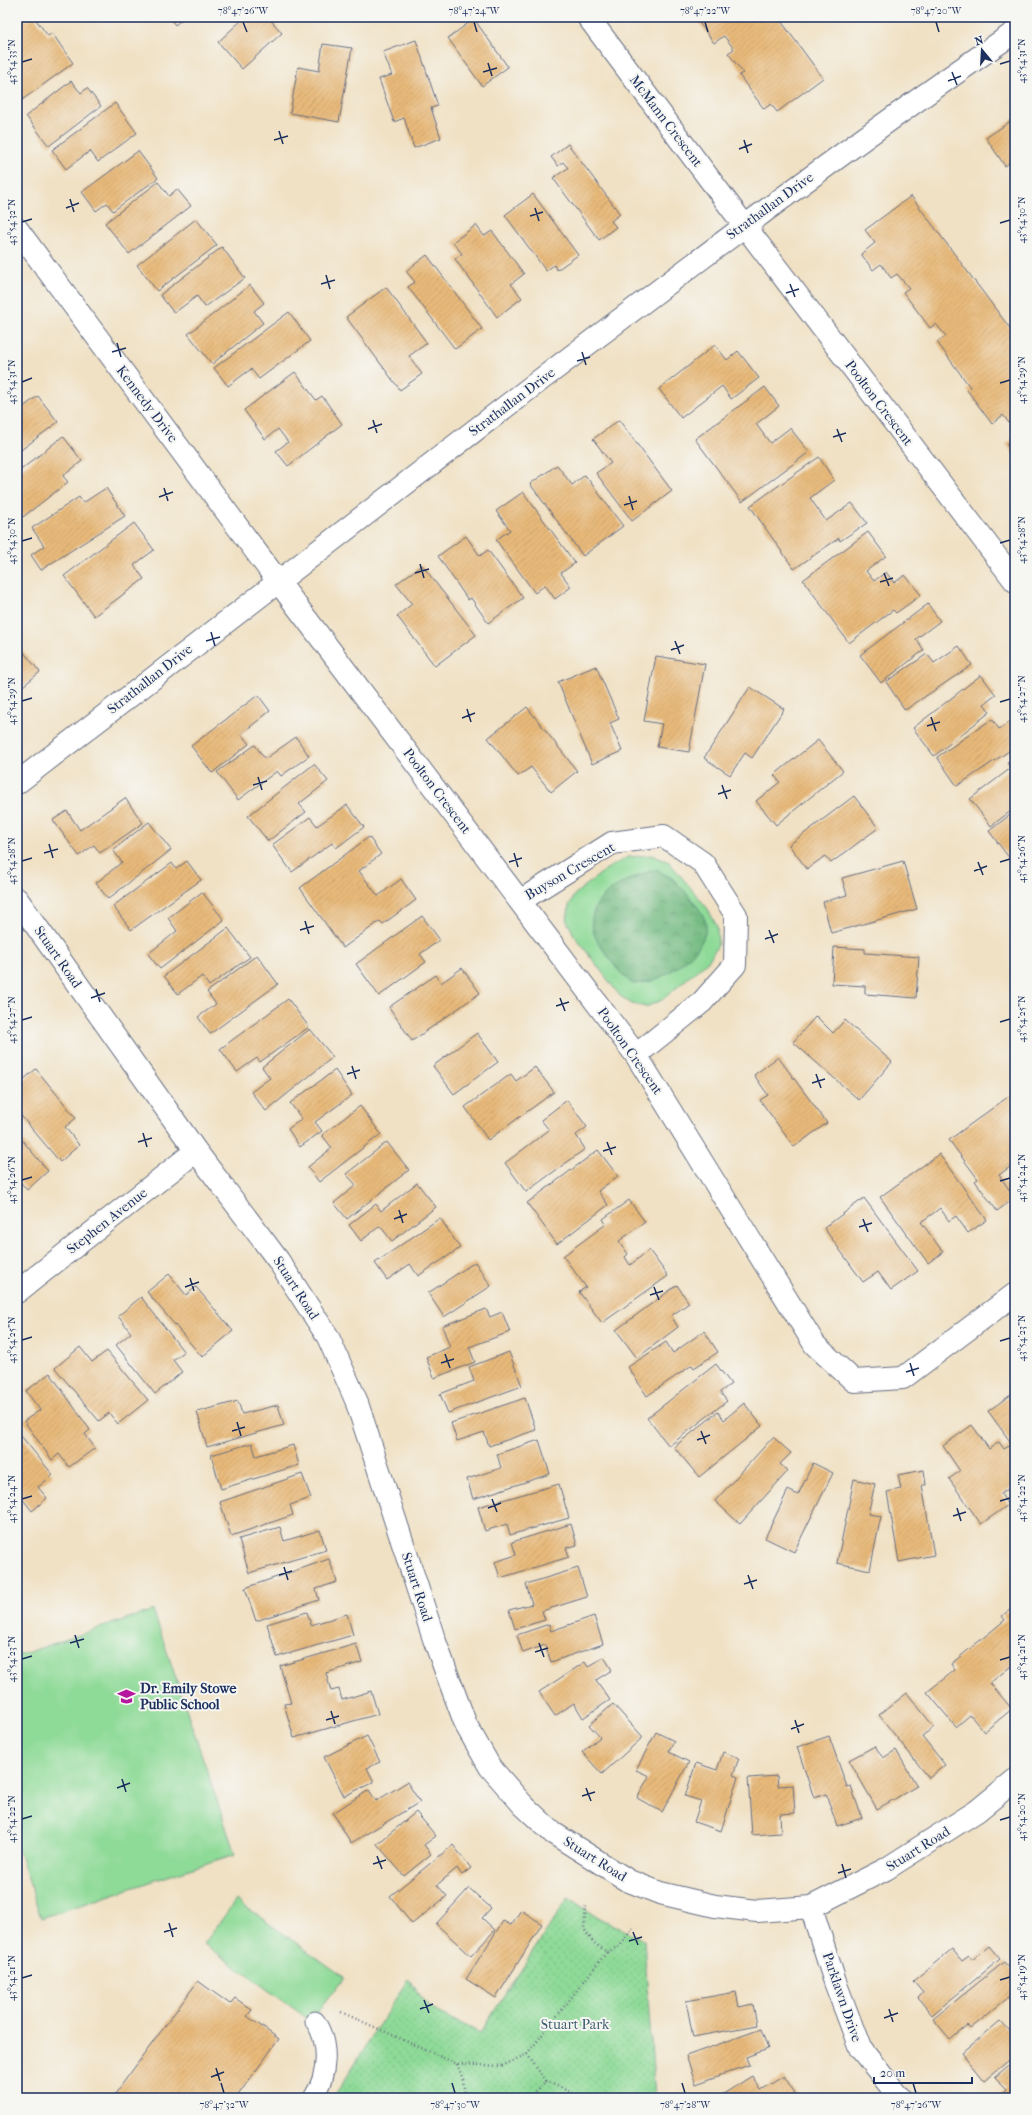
<svg xmlns="http://www.w3.org/2000/svg" width="1032" height="2115" font-family="'IM FELL French Canon',serif">
<style>
.grass{fill:#8eda97;stroke:#54847a;fill-rule:evenodd}
.forest{fill:url(#forest-crowns);stroke:#46746f}
.park{fill:url(#park-dots);stroke:#54847a}
.building{fill:url(#building-hatch)}
.lines{fill:none;stroke-linecap:round;stroke-linejoin:round}
.lane-casing{stroke:#666d82;stroke-width:21}
.street-casing{stroke:#666d82;stroke-width:24}
.path{stroke:#666d82;stroke-width:2.5;stroke-dasharray:1 3;stroke-linecap:butt}
.lane{stroke:#fff;stroke-width:19}
.street{stroke:#fff;stroke-width:22}
.ticks{fill:none;stroke:#1b2f5e;stroke-width:1.5}
.labels{text-anchor:middle;dominant-baseline:central;stroke-width:4;stroke-linejoin:round;paint-order:stroke}
.street-label{font-size:14px;fill:#1b2f5e;stroke:#f6f6f2}
.poi-label{font-size:14px;font-weight:bold;fill:#1b2f5e;stroke:#f6f6f2;text-anchor:start}
.park-label{font-size:14px;fill:#385a6c;stroke:#f6f6f2}
.neatline{fill:none;stroke:#1b2f5e;stroke-width:1.5}
.ticks-label{font-size:10px;text-anchor:middle;fill:#1b2f5e}
</style>
<defs>
<pattern id="forest-crowns" width="20" height="18" patternUnits="userSpaceOnUse"><rect width="20" height="18" fill="#72ba80"/><path d="M2 6a3 3 0 1 1 6 0M12 15a3 3 0 1 1 6 0" fill="none" stroke="#5d986c"/></pattern>
<pattern id="park-dots" width="8" height="8" patternUnits="userSpaceOnUse"><rect width="8" height="8" fill="#8eda97"/><path d="M2 2h.1M6 6h.1" fill="none" stroke="#7abb85" stroke-width="1.8" stroke-linecap="round"/></pattern>
<pattern id="building-hatch" width="6" height="6" patternUnits="userSpaceOnUse"><rect width="6" height="6" fill="#e8b979"/><path d="M-1 1l2-2M0 6l6-6M5 7l2-2" fill="none" stroke="#c69f6b"/></pattern>
</defs>
<rect width="100%" height="100%" fill="#f6f6f2"/>
<filter id="ink" filterUnits="userSpaceOnUse"><feTurbulence type="fractalNoise" baseFrequency=".025" numOctaves="2"/><feDisplacementMap in="SourceGraphic" scale="8" xChannelSelector="R" yChannelSelector="G"/><feConvolveMatrix kernelMatrix="1 2 1 2 8 2 1 2 1" color-interpolation-filters="sRGB"/></filter>
<filter id="wash" filterUnits="userSpaceOnUse"><feTurbulence type="fractalNoise" baseFrequency=".012" numOctaves="4" result="noise"/><feDisplacementMap in="SourceGraphic" scale="16" xChannelSelector="R" yChannelSelector="G"/><feGaussianBlur stdDeviation="0.9" result="paint"/><feColorMatrix in="noise" values="0 0 0 0 0 0 0 0 0 0 0 0 0 0 0 0 0 1.4 0 .05"/><feComposite in="paint" operator="in"/></filter>
<g filter="url(#wash)">
<rect width="100%" height="100%" fill="#f0e1c4"/>
<path class="grass" d="M651,855L669,862L708,909L717,927L718,945L709,960L662,1000L646,1007L632,1004L620,996L574,935L567,921L569,906L575,894L605,870L628,857ZM656,870L672,878L695,903L596,905C614,888 631,876 656,870Z
M153,1610L235,1854L41,1918L17,1846V1656Z
M236,1900L344,1977L311,2021L204,1944Z"/>
<path class="forest" d="M656,870C661,872 667,875 672,879C681,886 706,913 706,925C707,949 672,974 651,981C646,983 639,983 633,984C621,975 613,964 605,952C601,947 597,941 595,936C579,899 628,877 656,870Z"/>
<path class="park" d="M568,1898L600,1918L644,1940L655,2098H333L408,1979L430,2008L480,2033Z"/>
<g id="blocks">
<path class="building" d="M17,17H24L27,21L34,17L48,36L52,33L73,63L18,103Z
M169,17H185L175,25Z
M245,17H268L282,33L242,69L218,42Z
M695,17H778L823,78L777,112L771,104L764,109L739,75L743,73L728,53L734,49L724,36L714,43Z
M474,19L508,67L482,86L448,38Z
M416,40L438,106L431,108L441,138L414,148L404,118L394,122L379,79L392,75L383,52Z
M323,44L352,48L339,122L290,113L298,67L319,71Z
M71,81L81,93L87,88L101,106L49,146L26,116Z
M115,103L137,133L98,162L90,151L66,169L52,150Z
M1015,118V165L1012,161L1005,166L986,138Z
M568,144L620,214L611,221L616,227L599,240L553,178L568,168L563,162L558,166L551,157Z
M138,151L158,178L113,211L107,203L96,211L82,192Z
M158,182L169,196L177,189L191,206L129,254L105,223Z
M533,194L578,255L557,270L554,265L546,271L505,215Z
M911,196L1015,335V418L1009,423L1003,415L992,424L967,390L970,387L937,342L946,336L936,324L930,328L903,292L909,288L897,274L891,278L881,264L873,270L861,254L875,243L865,230Z
M196,219L217,245L157,291L137,265Z
M476,225L484,236L492,231L524,274L511,284L522,298L497,317L455,259L462,254L453,242Z
M222,247L245,278L205,307L197,296L174,313L160,295Z
M427,255L482,329L455,349L408,287L415,282L406,271Z
M250,285L264,303L254,311L263,323L212,364L188,334Z
M386,287L427,343L409,356L422,374L400,390L346,317Z
M289,312L310,341L259,379L251,369L228,386L214,368Z
M715,345L727,360L738,351L759,378L731,399L722,386L681,418L659,389Z
M295,372L316,400L322,396L342,424L288,466L276,451L288,442L278,429L265,439L244,410Z
M765,387L779,406L756,424L770,443L790,428L809,452L742,502L695,439Z
M38,396L58,422L17,453V408L19,410Z
M619,420L672,491L632,521L596,473L611,463L593,439Z
M63,436L82,461L63,476L68,482L23,517L17,510V473Z
M1015,437V456L1006,444Z
M819,457L834,480L810,498L826,521L852,503L867,523L840,541L839,538L794,569L750,506Z
M557,465L572,485L585,475L623,526L583,556L530,484Z
M106,488L125,516L41,570L31,555L44,546L32,528L79,497L83,503Z
M523,492L575,563L561,573L571,587L555,599L545,585L535,593L496,540L510,530L496,511Z
M134,523L154,550L134,565L144,579L94,616L64,576Z
M868,532L886,556L866,571L874,581L886,572L894,583L905,575L921,595L896,613L893,610L849,643L803,580Z
M466,536L480,556L488,550L523,598L488,623L471,598L468,600L438,556Z
M422,565L476,635L435,666L397,616L412,604L396,584Z
M928,604L940,621L916,639L924,650L881,683L860,655Z
M17,644L40,672L17,691Z
M959,646L972,665L905,710L886,682L927,654L934,663Z
M656,656L705,664L689,752L657,747L662,724L644,721Z
M596,666L619,719L610,723L622,751L592,764L558,682Z
M981,675L996,695L984,704L990,712L934,756L913,728Z
M750,687L784,709L752,758L745,753L730,775L704,758Z
M258,695L270,711L241,734L249,744L212,773L191,746Z
M527,707L577,771L551,792L531,767L518,776L488,738Z
M1015,718V747L957,786L937,757L992,719L999,729Z
M296,737L309,756L281,776L277,771L238,800L217,772L255,745L265,759Z
M818,740L843,771L776,825L756,801L780,782L774,775Z
M1015,757V808L991,826L970,799L1011,768L1007,763Z
M314,764L328,781L299,804L306,812L268,841L248,816Z
M854,796L878,828L831,863L825,856L807,869L789,845Z
M125,798L143,823L100,853L94,845L79,856L53,820L67,811L80,830Z
M347,805L364,827L336,848L332,843L292,872L272,845L310,817L317,826Z
M1015,811V861L1013,863L989,831Z
M149,822L171,850L108,899L96,883L122,862L113,850Z
M369,837L381,854L359,871L378,896L401,879L416,900L383,924L380,921L343,948L300,888Z
M187,861L201,880L131,930L113,906L172,863L176,869Z
M903,861L917,909L831,933L823,902L847,895L842,878Z
M202,892L224,920L160,969L148,954L177,931L168,918Z
M422,916L440,940L420,954L426,962L379,996L356,964Z
M228,928L250,957L209,986L202,976L178,994L164,976Z
M834,947L865,949V953L919,957L916,998L865,994V986L832,984Z
M257,955L278,984L210,1034L198,1017L216,1004L207,992Z
M462,968L480,993L412,1041L389,1007L436,975L441,983Z
M288,999L309,1027L260,1062L257,1058L237,1072L220,1049Z
M816,1016L833,1033L845,1020L892,1062L859,1100L793,1042Z
M310,1029L333,1057L266,1111L251,1092L270,1078L262,1067Z
M477,1033L498,1062L454,1094L433,1066Z
M778,1057L827,1123L794,1147L760,1100L768,1095L754,1075Z
M535,1067L554,1092L488,1140L465,1107L511,1074L516,1081Z
M36,1069L76,1118L65,1127L79,1145L60,1162L17,1111V1085Z
M335,1070L352,1095L315,1122L322,1131L300,1147L288,1129L302,1119L290,1103Z
M1009,1096L1015,1104V1166L1014,1164L999,1175L1015,1198L997,1211L975,1181L978,1179L949,1140Z
M567,1100L587,1127L576,1135L585,1149L526,1192L505,1163L549,1130L541,1120Z
M360,1106L381,1134L319,1182L308,1167L332,1148L322,1135Z
M17,1134L48,1171L27,1190L17,1178Z
M387,1142L409,1170L347,1219L334,1203L356,1185L346,1174Z
M598,1150L618,1176L598,1191L608,1205L557,1244L527,1203Z
M939,1154L987,1220L968,1233L956,1216L949,1221L940,1208L935,1212L921,1222L943,1252L928,1263L880,1197Z
M417,1183L436,1207L392,1241L380,1226L361,1241L349,1225L376,1204L381,1211Z
M864,1198L918,1271L891,1290L878,1272L863,1282L824,1228Z
M629,1200L645,1222L619,1241L628,1254L625,1257L630,1265L649,1250L668,1276L602,1323L579,1292L586,1287L563,1256L606,1224L603,1219Z
M440,1218L460,1248L418,1276L410,1264L387,1280L375,1263Z
M475,1262L491,1286L444,1317L428,1293Z
M169,1274L186,1295L196,1287L233,1331L202,1357L147,1292Z
M677,1285L689,1303L671,1316L678,1327L637,1358L616,1330Z
M141,1297L184,1352L173,1360L182,1372L155,1394L116,1345L131,1333L118,1316Z
M486,1309L490,1317L502,1312L510,1332L469,1347L475,1362L434,1378L426,1357L450,1347L442,1326Z
M704,1331L718,1352L694,1368L692,1365L647,1396L628,1367L666,1342L673,1353Z
M80,1347L92,1362L107,1351L148,1400L118,1424L109,1413L99,1421L55,1368Z
M509,1352L522,1386L448,1413L440,1394L474,1381L469,1367Z
M716,1364L731,1384L720,1392L727,1401L669,1446L647,1418Z
M50,1373L90,1430L85,1434L95,1448L69,1467L59,1454L52,1460L24,1421L40,1410L26,1391Z
M1015,1392V1484L1001,1494L1008,1505L981,1524L949,1479L960,1471L943,1446L972,1425L989,1449L999,1442L1004,1449L1012,1444L988,1411Z
M525,1398L536,1430L489,1446L484,1432L457,1441L451,1423Z
M238,1401L242,1414L278,1405L284,1425L207,1447L197,1412Z
M744,1403L762,1426L699,1477L674,1447L718,1412L724,1420Z
M17,1431L53,1475L38,1487L47,1498L32,1511L17,1492Z
M773,1437L791,1453L780,1464L788,1471L740,1524L715,1501Z
M539,1440L550,1474L473,1499L467,1479L501,1468L497,1454Z
M252,1443L256,1456L293,1445L299,1465L221,1489L211,1455Z
M813,1463L833,1473L794,1552L765,1538L788,1490L798,1495Z
M924,1470L926,1485H922L934,1555L899,1562L887,1492L901,1489L898,1475Z
M302,1474L311,1498L290,1505L293,1515L231,1536L220,1502Z
M854,1479L875,1484L868,1514L881,1516L870,1570L837,1563Z
M559,1484L569,1518L510,1535L507,1524L485,1531L478,1507Z
M571,1524L577,1545L566,1548L569,1557L500,1578L495,1562L516,1555L512,1542Z
M280,1527L284,1541L320,1530L326,1550L249,1573L239,1539Z
M329,1559L337,1582L316,1589L319,1600L256,1621L245,1588Z
M578,1568L587,1597L542,1611L545,1620L515,1629L509,1610L532,1604L526,1584Z
M1015,1606V1663L990,1683L1012,1709L984,1732L970,1715L956,1727L927,1692L955,1670L951,1664L1005,1620L1002,1616Z
M307,1612L311,1625L347,1614L353,1635L277,1657L267,1624Z
M594,1616L603,1644L551,1662L545,1645L523,1653L517,1635L549,1624L551,1631Z
M356,1644L362,1662L326,1673L331,1691L339,1689L342,1700L371,1691L378,1714L294,1738L284,1704L291,1703L280,1666Z
M604,1657L612,1670L596,1680L610,1700L583,1718L574,1703L555,1716L539,1692L585,1662L588,1667Z
M907,1693L934,1727L922,1736L945,1765L929,1778L879,1715Z
M613,1704L643,1737L602,1774L582,1752L600,1737L589,1725Z
M656,1732L674,1741L669,1752L689,1762L662,1812L637,1798L649,1776L636,1770Z
M367,1736L380,1762L367,1768L374,1782L344,1796L324,1757Z
M829,1736L847,1787L851,1786L862,1818L837,1826L826,1794L814,1798L797,1747Z
M875,1746L883,1758L896,1750L917,1786L877,1809L849,1760Z
M723,1752L739,1758L733,1775L738,1777L721,1831L694,1822L701,1801L685,1796L696,1763L717,1770Z
M777,1776L778,1786L793,1785L795,1813L780,1814L781,1833L752,1835L748,1778Z
M407,1782L420,1802L351,1843L333,1813L369,1790L376,1801Z
M416,1812L436,1836L424,1845L431,1854L404,1876L377,1844Z
M453,1845L471,1868L462,1875L457,1868L437,1885L447,1896L412,1924L390,1896Z
M469,1888L491,1908L482,1918L495,1930L471,1956L436,1924Z
M521,1910L542,1924L496,1998L466,1979L503,1921L511,1925Z
M989,1946L1000,1959L932,2015L918,1998L923,1993L913,1981L952,1949L962,1961L969,1956L972,1960Z
M1004,1962L1015,1975V1992L970,2029L967,2025L950,2039L933,2019Z
M198,1981L230,2004L235,1998L252,2010L247,2016L279,2039L236,2098H112Z
M736,1992L739,2007L753,2004L757,2025L693,2037L686,2001Z
M1000,2021L1010,2032L1015,2028V2056L985,2081L962,2053Z
M761,2029L768,2049L746,2057L749,2065L696,2084L686,2056Z
M1015,2061V2098H998L1006,2089L995,2078Z
M752,2076L761,2090L784,2076L798,2098H717Z"/>
</g>
</g>
<g filter="url(#ink)">
<use href="#blocks" fill-opacity="0" stroke="#666d82" stroke-width="1"/>
<g class="lines">
<defs>
<path id="lane" d="M313,2098C328,2075 330,2044 315,2021"/>
<path id="street" d="M588,17L744,225L1015,581
M17,229L277,580L636,1055L815,1345L854,1381L903,1378L1015,1294
M17,783C190,648 364,514 539,381C696,262 853,143 1015,32
M17,899L196,1151L278,1260L328,1337L356,1400L434,1639L466,1725L490,1767L523,1805L553,1833L629,1881L660,1893L715,1906L757,1911L811,1907L886,1869L977,1811L1015,1780
M520,901L612,843L664,836L703,863L736,915L735,965L702,1002L636,1055
M17,1292L196,1151
M811,1907L835,1982L860,2048L900,2098"/>
</defs>
<use href="#lane" class="lane-casing"/>
<use href="#street" class="street-casing"/>
<path class="path" d="M607,1952L620,1946L633,1928
M341,2012L457,2064L502,2066L527,2054L546,2081L529,2098
M527,2054L607,1952L594,1943L584,1929L586,1906
M457,2064L463,2079L465,2098
M546,2081L583,2098"/>
<use href="#lane" class="lane"/>
<use href="#street" class="street"/>
</g>
</g>
<path class="ticks" d="M243,22L247,32M474,22L477,32M705,22L708,32M936,22L939,32M22,62L32,59M488,63L492,76M1000,64L1010,61M483,72L497,68M952,72L957,85M948,81L961,76M279,131L283,144M274,140L288,136M744,140L748,153M739,149L752,144M70,199L74,212M66,208L79,203M535,208L539,221M530,216L543,212M22,222L32,219M1000,223L1010,220M326,275L330,289M321,284L335,280M790,284L795,297M786,293L799,289M117,343L121,357M112,352L126,348M582,352L586,365M577,361L590,357M22,382L32,378M1000,383L1010,380M373,420L377,433M368,429L382,424M837,429L842,442M833,437L846,433M164,488L168,501M629,496L633,510M159,497L173,492M624,505L637,501M22,541L32,538M1000,543L1010,540M420,564L424,578M415,573L429,569M884,573L889,586M880,582L893,578M211,632L215,646M206,641L220,637M675,641L680,654M671,650L684,645M22,701L32,698M1000,702L1010,699M467,709L471,722M931,717L936,731M462,718L475,713M927,726L940,722M258,777L262,790M253,785L267,781M722,785L727,799M718,794L731,790M49,844L53,858M44,853L58,849M514,853L518,867M22,861L32,858M509,862L522,858M978,862L983,875M1000,862L1010,859M974,871L987,866M305,921L309,934M300,930L314,926M769,930L774,943M765,939L778,934M96,989L100,1002M91,998L105,993M560,998L565,1011M556,1006L569,1002M22,1020L32,1017M1000,1022L1010,1019M352,1066L356,1079M347,1074L360,1070M816,1074L821,1088M812,1083L825,1079M143,1133L147,1147M138,1142L152,1138M607,1142L612,1155M603,1151L616,1147M22,1180L32,1177M1000,1181L1010,1178M399,1210L403,1223M394,1219L407,1214M863,1219L868,1232M859,1227L872,1223M190,1278L194,1291M185,1287L199,1282M654,1287L659,1300M650,1295L663,1291M22,1340L32,1337M1000,1341L1010,1338M445,1354L450,1368M441,1363L454,1359M910,1363L914,1376M906,1372L919,1368M237,1422L241,1436M232,1431L245,1427M701,1431L706,1444M697,1440L710,1435M22,1499L32,1496M492,1499L497,1512M1000,1501L1010,1498M488,1508L501,1503M957,1508L961,1521M953,1516L966,1512M284,1567L288,1580M279,1575L292,1571M748,1575L753,1589M744,1584L757,1580M75,1635L79,1648M70,1643L84,1639M539,1643L544,1657M535,1652L548,1648M22,1659L32,1656M1000,1660L1010,1657M331,1711L335,1724M326,1720L339,1716M795,1720L799,1733M791,1729L804,1724M122,1779L126,1792M117,1788L130,1783M586,1788L591,1801M582,1796L595,1792M22,1819L32,1816M1000,1820L1010,1817M377,1856L382,1869M373,1864L386,1860M842,1864L846,1878M838,1873L851,1869M169,1923L173,1937M164,1932L177,1928M633,1932L638,1945M629,1941L642,1937M22,1978L32,1975M1000,1980L1010,1977M424,2000L429,2013M420,2009L433,2004M889,2009L893,2022M884,2018L898,2013M216,2068L220,2081M211,2077L224,2072M221,2083L224,2093M452,2083L455,2093M682,2083L685,2093M913,2083L916,2093"/>
<defs>
<symbol id="school-bare" viewBox="-9 -9 18 18"><path d="M0-5L7-2L0 1L-7-2ZM-4 1L0 2.5L4 1V4Q0 6-4 4Z" fill="#b5179e" stroke="#f6f6f2" stroke-width="2.5" paint-order="stroke"/></symbol>
</defs>
<g fill-rule="evenodd">
<use href="#school-bare" x="114" y="1684" width="25" height="25"/>
</g>
<g class="labels">
<g class="street-label">
<text transform="translate(666 121) rotate(53)">McMann Crescent</text>
<text transform="translate(770 206) rotate(-36)">Strathallan Drive</text>
<text transform="translate(512 402) rotate(-37)">Strathallan Drive</text>
<text transform="translate(879 403) rotate(53)">Poolton Crescent</text>
<text transform="translate(147 404) rotate(53)">Kennedy Drive</text>
<text transform="translate(150 679) rotate(-38)">Strathallan Drive</text>
<text transform="translate(437 791) rotate(53)">Poolton Crescent</text>
<text transform="translate(570 871) rotate(-30)">Buyson Crescent</text>
<text transform="translate(58 957) rotate(55)">Stuart Road</text>
<text transform="translate(630 1051) rotate(55)">Poolton Crescent</text>
<text transform="translate(107 1221) rotate(-38)">Stephen Avenue</text>
<text transform="translate(296 1288) rotate(57)">Stuart Road</text>
<text transform="translate(417 1587) rotate(72)">Stuart Road</text>
<text transform="translate(918 1849) rotate(-32)">Stuart Road</text>
<text transform="translate(595 1859) rotate(32)">Stuart Road</text>
<text transform="translate(842 1997) rotate(71)">Parklawn Drive</text>
</g>
<g class="poi-label">
<text x="140" y="1688">Dr. Emily Stowe<tspan x="140" dy="16">Public School</tspan></text>
</g>
<g class="park-label">
<text x="575" y="2024">Stuart Park</text>
</g>
</g>
<rect width="1032" height="2115" fill="none" stroke="#f6f6f2" stroke-width="44"/>
<g transform="translate(982 50) rotate(342)" stroke="#f6f6f2" stroke-width="3" paint-order="stroke">
<path d="M0-3L7 15L0 10L-7 15Z" fill="#1b2f5e"/>
<text y="-6" font-size="11" font-weight="bold" text-anchor="middle" fill="#1b2f5e">N</text>
</g>
<path d="M874 2077v6h98v-6" fill="none" stroke="#1b2f5e" stroke-width="2"/>
<text x="880" y="2077" font-size="12" fill="#1b2f5e" stroke="#f6f6f2" stroke-width="3" paint-order="stroke">20 m</text>
<rect x="22" y="22" width="988" height="2071" class="neatline"/>
<g class="ticks-label">
<text x="243" y="14">78°47'26"W</text>
<text x="474" y="14">78°47'24"W</text>
<text x="705" y="14">78°47'22"W</text>
<text x="936" y="14">78°47'20"W</text>
<text transform="translate(1021 61) rotate(-90)" y="4">43°54'31"N</text>
<text transform="translate(11 62) rotate(-90)" y="4">43°54'33"N</text>
<text transform="translate(1021 220) rotate(-90)" y="4">43°54'30"N</text>
<text transform="translate(11 222) rotate(-90)" y="4">43°54'32"N</text>
<text transform="translate(1021 380) rotate(-90)" y="4">43°54'29"N</text>
<text transform="translate(11 382) rotate(-90)" y="4">43°54'31"N</text>
<text transform="translate(1021 540) rotate(-90)" y="4">43°54'28"N</text>
<text transform="translate(11 541) rotate(-90)" y="4">43°54'30"N</text>
<text transform="translate(1021 699) rotate(-90)" y="4">43°54'27"N</text>
<text transform="translate(11 701) rotate(-90)" y="4">43°54'29"N</text>
<text transform="translate(1021 859) rotate(-90)" y="4">43°54'26"N</text>
<text transform="translate(11 861) rotate(-90)" y="4">43°54'28"N</text>
<text transform="translate(1021 1019) rotate(-90)" y="4">43°54'25"N</text>
<text transform="translate(11 1020) rotate(-90)" y="4">43°54'27"N</text>
<text transform="translate(1021 1178) rotate(-90)" y="4">43°54'24"N</text>
<text transform="translate(11 1180) rotate(-90)" y="4">43°54'26"N</text>
<text transform="translate(1021 1338) rotate(-90)" y="4">43°54'23"N</text>
<text transform="translate(11 1340) rotate(-90)" y="4">43°54'25"N</text>
<text transform="translate(1021 1498) rotate(-90)" y="4">43°54'22"N</text>
<text transform="translate(11 1499) rotate(-90)" y="4">43°54'24"N</text>
<text transform="translate(1021 1657) rotate(-90)" y="4">43°54'21"N</text>
<text transform="translate(11 1659) rotate(-90)" y="4">43°54'23"N</text>
<text transform="translate(1021 1817) rotate(-90)" y="4">43°54'20"N</text>
<text transform="translate(11 1819) rotate(-90)" y="4">43°54'22"N</text>
<text transform="translate(1021 1977) rotate(-90)" y="4">43°54'19"N</text>
<text transform="translate(11 1978) rotate(-90)" y="4">43°54'21"N</text>
<text x="224" y="2108">78°47'32"W</text>
<text x="455" y="2108">78°47'30"W</text>
<text x="685" y="2108">78°47'28"W</text>
<text x="916" y="2108">78°47'26"W</text>
</g>
</svg>
